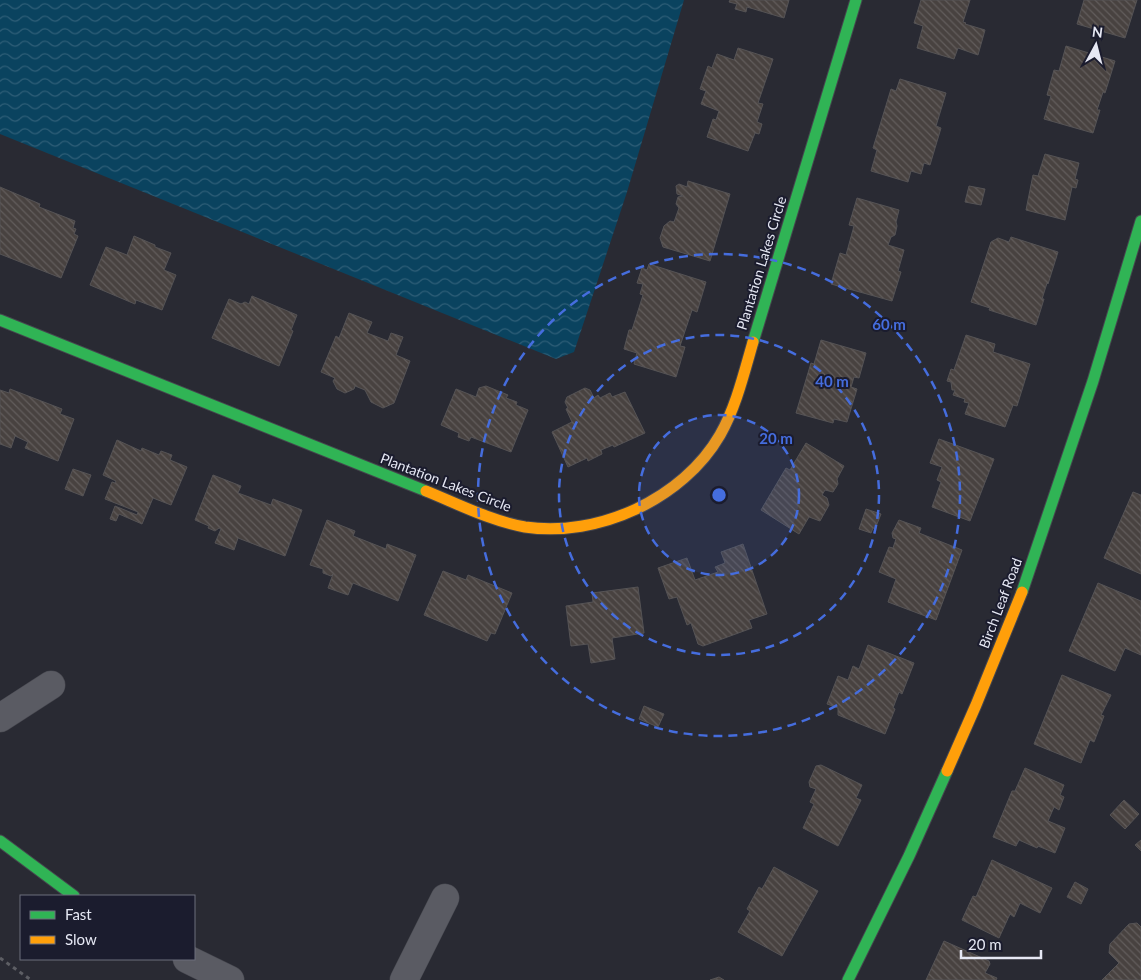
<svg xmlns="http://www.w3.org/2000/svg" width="1141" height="980" font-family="Lato,sans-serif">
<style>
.water{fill:url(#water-waves)}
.building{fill:url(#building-back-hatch);stroke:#555355}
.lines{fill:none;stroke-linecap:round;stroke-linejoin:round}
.street-casing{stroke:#45464e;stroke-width:29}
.fast-casing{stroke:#45464e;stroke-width:13}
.slow-casing{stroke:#45464e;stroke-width:13}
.path{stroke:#5d5e64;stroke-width:3;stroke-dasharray:4 4;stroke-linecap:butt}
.street{stroke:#5a5b63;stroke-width:28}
.fast{stroke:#30b455;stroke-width:11}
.slow{stroke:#ff9f0a;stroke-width:11}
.ring{fill:none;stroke:#456dde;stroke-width:2.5;stroke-dasharray:9 6}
.labels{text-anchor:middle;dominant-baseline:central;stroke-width:4;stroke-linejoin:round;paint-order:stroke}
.street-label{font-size:14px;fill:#e6e8f4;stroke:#1b1c2e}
.centre{fill:#456dde;stroke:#1b1c2e;stroke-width:2.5}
.ring-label{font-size:15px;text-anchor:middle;font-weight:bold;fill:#456dde;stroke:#1b1c2e;stroke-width:4;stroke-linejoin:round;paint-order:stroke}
</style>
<defs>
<pattern id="water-waves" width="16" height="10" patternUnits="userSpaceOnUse" patternTransform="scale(1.25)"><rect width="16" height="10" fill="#0a435f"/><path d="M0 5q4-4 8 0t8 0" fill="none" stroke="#2e5e77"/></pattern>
<pattern id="building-back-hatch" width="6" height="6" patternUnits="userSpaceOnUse" patternTransform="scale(1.25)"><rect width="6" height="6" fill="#484240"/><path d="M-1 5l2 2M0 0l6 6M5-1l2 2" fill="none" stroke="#625d5c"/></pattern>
</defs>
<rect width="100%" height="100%" fill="#292a33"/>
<path class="water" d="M0,0H684L627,192L574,352L556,359L0,134Z"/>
<path class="building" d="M730,0H789L784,18L747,7L746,12L735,9L737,4L729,2Z
M921,0H970L963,22L966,23L965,24L985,30L978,55L958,48L954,59L917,48L923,26L914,23Z
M1084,0H1137L1125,38L1077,24Z
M1066,46L1115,61L1105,93L1103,92L1097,110H1100L1093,133L1044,119L1051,96L1047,95L1054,70L1059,71Z
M738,48L773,59L758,103L763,104L757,122L762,124L759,134L755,133L748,151L707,137L713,119L716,120L719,111L701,104L706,91L700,89L708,66L712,68L717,54L734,60Z
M900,79L946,93L936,126L941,128L930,165L924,163L921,174L911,171L908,182L871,171L877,150L873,148L891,89L896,91Z
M1045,154L1079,163L1075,179L1078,180L1076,188L1072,187L1065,220L1026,210L1033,175L1038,176Z
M688,181L730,194L710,261L663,247L660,238L664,226L670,221L674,222L679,208L676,204L678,197L683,196L677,194L676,186L679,184L687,187Z
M969,186L985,189L981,205L965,202Z
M0,187L40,204L39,207L75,221L73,228L76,229L74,234L78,236L61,278L0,254Z
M857,198L899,210L896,222L897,226L895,235L891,237L888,245L904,250L898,271L901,272L892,301L831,284L840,253L846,255L854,226L849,225Z
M134,236L155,245V247L171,253L164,270L176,275L162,310L136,300L135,304L90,285L106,247L127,255Z
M1011,237L1058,252L1048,284L1047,283L1042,299H1044L1036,325L989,310L990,308L971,302L991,242L998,238L1009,242Z
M649,264L706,282L697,312L692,310L680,346L685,347L676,377L634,364L637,353L624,349L629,330H632L643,295L640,294L643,284L637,283L642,268L647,270Z
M252,296L297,315L291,330L293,331L279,366L212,338L229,299L241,304L245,302L249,304Z
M349,313L372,322L367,333L388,341L391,333L403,337L396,355L410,361L394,403L383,408L371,402L365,390L355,386L354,389L345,393L337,389L333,381L335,378L321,372L336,336L339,338Z
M966,335L995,344L993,352L1030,364L1017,406L1013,405L1005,427L965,414L969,403L964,402L965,399L953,395L955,390H952L951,382L947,381L951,369L954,370Z
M821,340L866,353L859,378L854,377L851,387L857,389L847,422L834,419L833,423L796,413L811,363L814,364Z
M486,386L508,395L506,398L517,402L516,405L528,410L511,452L471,437L469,441L458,437L459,433L441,425L456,389L476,397L479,388Z
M585,388L590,390L594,398L598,395L600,398L610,393L612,397L625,392L645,433L614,447L613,445L601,450L602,454L588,461L587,458L568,467L552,432L572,422L566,409L568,408L565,402L567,397Z
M10,389L62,409L60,414L74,419L58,461L25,448L28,442L15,436L11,448L0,444V390L9,393Z
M939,439L994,459L970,521L932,507L941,482L937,480L942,467L930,463Z
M117,440L141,451L142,448L159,455L161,451L172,455L170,460L187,467L171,505L153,498L142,524L119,514L116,521L110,519L115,506L137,515L138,512L105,499L112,482L115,483L116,481L103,475Z
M806,443L844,466L837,479L838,484L833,492L825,490L822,495L827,498L829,505L820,521L809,517L799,534L761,510L786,468L790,470Z
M73,469L91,475L83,496L65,489Z
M213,475L241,486L238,493L271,505L273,499L302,510L285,556L238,538L234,550L215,543L221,529L219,528L215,531L208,528L209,526L195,520Z
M1133,492L1141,495V574L1104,558Z
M866,509L881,514L875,529L873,528L871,533L859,529Z
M327,520L355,531L353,536L386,549L387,544L416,555L398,601L353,583L348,595L328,588L333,574L331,576L323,573V569L310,565Z
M899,520L921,528L919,533L962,550L936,620L888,602L896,579L879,572L889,547L893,548L896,539L893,538L892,533Z
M743,544L767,614L749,620L752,628L703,646L698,644L691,623L687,625L677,597L669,599L658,568L687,558L695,580L718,572L715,567L725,563L721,552Z
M443,571L466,580L468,575L512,593L495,634L491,633L487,641L424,615Z
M1098,583L1141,601V655L1125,648L1115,671L1069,651Z
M638,587L644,633L612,638L615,659L591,663L588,644L571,646L566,606L593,602L592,593Z
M868,645L914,663L902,694L899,692L893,708L895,709L885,734L838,715V708L827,704L838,676L848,680L853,666L859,669Z
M1062,675L1111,695L1101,715L1104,716L1094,742L1090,740L1081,763L1034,744Z
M644,706L664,714L658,727L639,719Z
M821,765L862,785L856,798L861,800L838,846L803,828L814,804L810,802L816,789L810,787L809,782L816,766Z
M1025,768L1064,785L1060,795L1064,797L1059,810L1054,807L1048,821L1065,828L1055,853L1038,846L1037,848L1019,840L1016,846L993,837L1012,791H1015Z
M1124,800L1139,814L1125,829L1110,815Z
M1141,840V851L1135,845Z
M992,860L1052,888L1040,913L1020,903L1014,917L1010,914L999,938L962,920L973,896L976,897Z
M774,867L818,891L782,956L738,932L750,911L747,909L759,887L762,889Z
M1075,882L1088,889L1081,904L1067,897Z
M1137,923L1141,927V980H1102L1119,963L1109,953L1110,944L1129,924Z
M944,941L989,961L990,964L985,973L997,978L996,980H926Z
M719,977L724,980H710Z"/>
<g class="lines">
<defs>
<path id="street" d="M0,718L51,685
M187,959L230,980
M404,980L445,898"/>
<path id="fast" d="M0,320L426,491
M753,342L856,0
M1022,592L1093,381L1141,221
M0,841L74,896
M848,980L909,856L947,771"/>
<path id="slow" d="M426,491C458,504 491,521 525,527C598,538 683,499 720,435C736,407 744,373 753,342
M947,771L976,705L1022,592"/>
</defs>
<use href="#street" class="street-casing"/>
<use href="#fast" class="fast-casing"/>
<use href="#slow" class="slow-casing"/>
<path class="path" d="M0,958L31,980"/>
<use href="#street" class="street"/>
<use href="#fast" class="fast"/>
<use href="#slow" class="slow"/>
</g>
<circle cx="719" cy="495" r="80" fill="#456dde" fill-opacity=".12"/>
<g class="ring">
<circle cx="719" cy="495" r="80"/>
<circle cx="719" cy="495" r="160"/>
<circle cx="719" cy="495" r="241"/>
</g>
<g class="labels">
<g class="street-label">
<text transform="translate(761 263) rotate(-73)">Plantation Lakes Circle</text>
<text transform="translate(446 482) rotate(21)">Plantation Lakes Circle</text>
<text transform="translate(1000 603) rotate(-69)">Birch Leaf Road</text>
</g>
</g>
<circle cx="719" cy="495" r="8" class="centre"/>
<g class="ring-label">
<text x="889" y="330">60 m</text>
<text x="832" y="387">40 m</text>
<text x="776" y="444">20 m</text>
</g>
<rect x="20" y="895" width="175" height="65" fill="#1b1c2e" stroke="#6c6e7d"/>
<rect x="30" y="911" width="25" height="8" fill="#30b455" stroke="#6c6e7d"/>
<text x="65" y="920" font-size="15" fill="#e6e8f4">Fast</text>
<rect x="30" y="936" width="25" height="8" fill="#ff9f0a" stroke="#6c6e7d"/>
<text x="65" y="945" font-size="15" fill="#e6e8f4">Slow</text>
<g transform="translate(1096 45) rotate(7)" stroke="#1b1c2e" stroke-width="4" paint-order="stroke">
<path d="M0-4L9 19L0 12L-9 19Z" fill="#e6e8f4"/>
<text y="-8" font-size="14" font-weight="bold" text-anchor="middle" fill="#e6e8f4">N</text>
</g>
<path d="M961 950v8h80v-8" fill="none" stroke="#e6e8f4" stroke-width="2.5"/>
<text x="968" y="950" font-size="15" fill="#e6e8f4" stroke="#1b1c2e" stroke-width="4" paint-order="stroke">20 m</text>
</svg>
